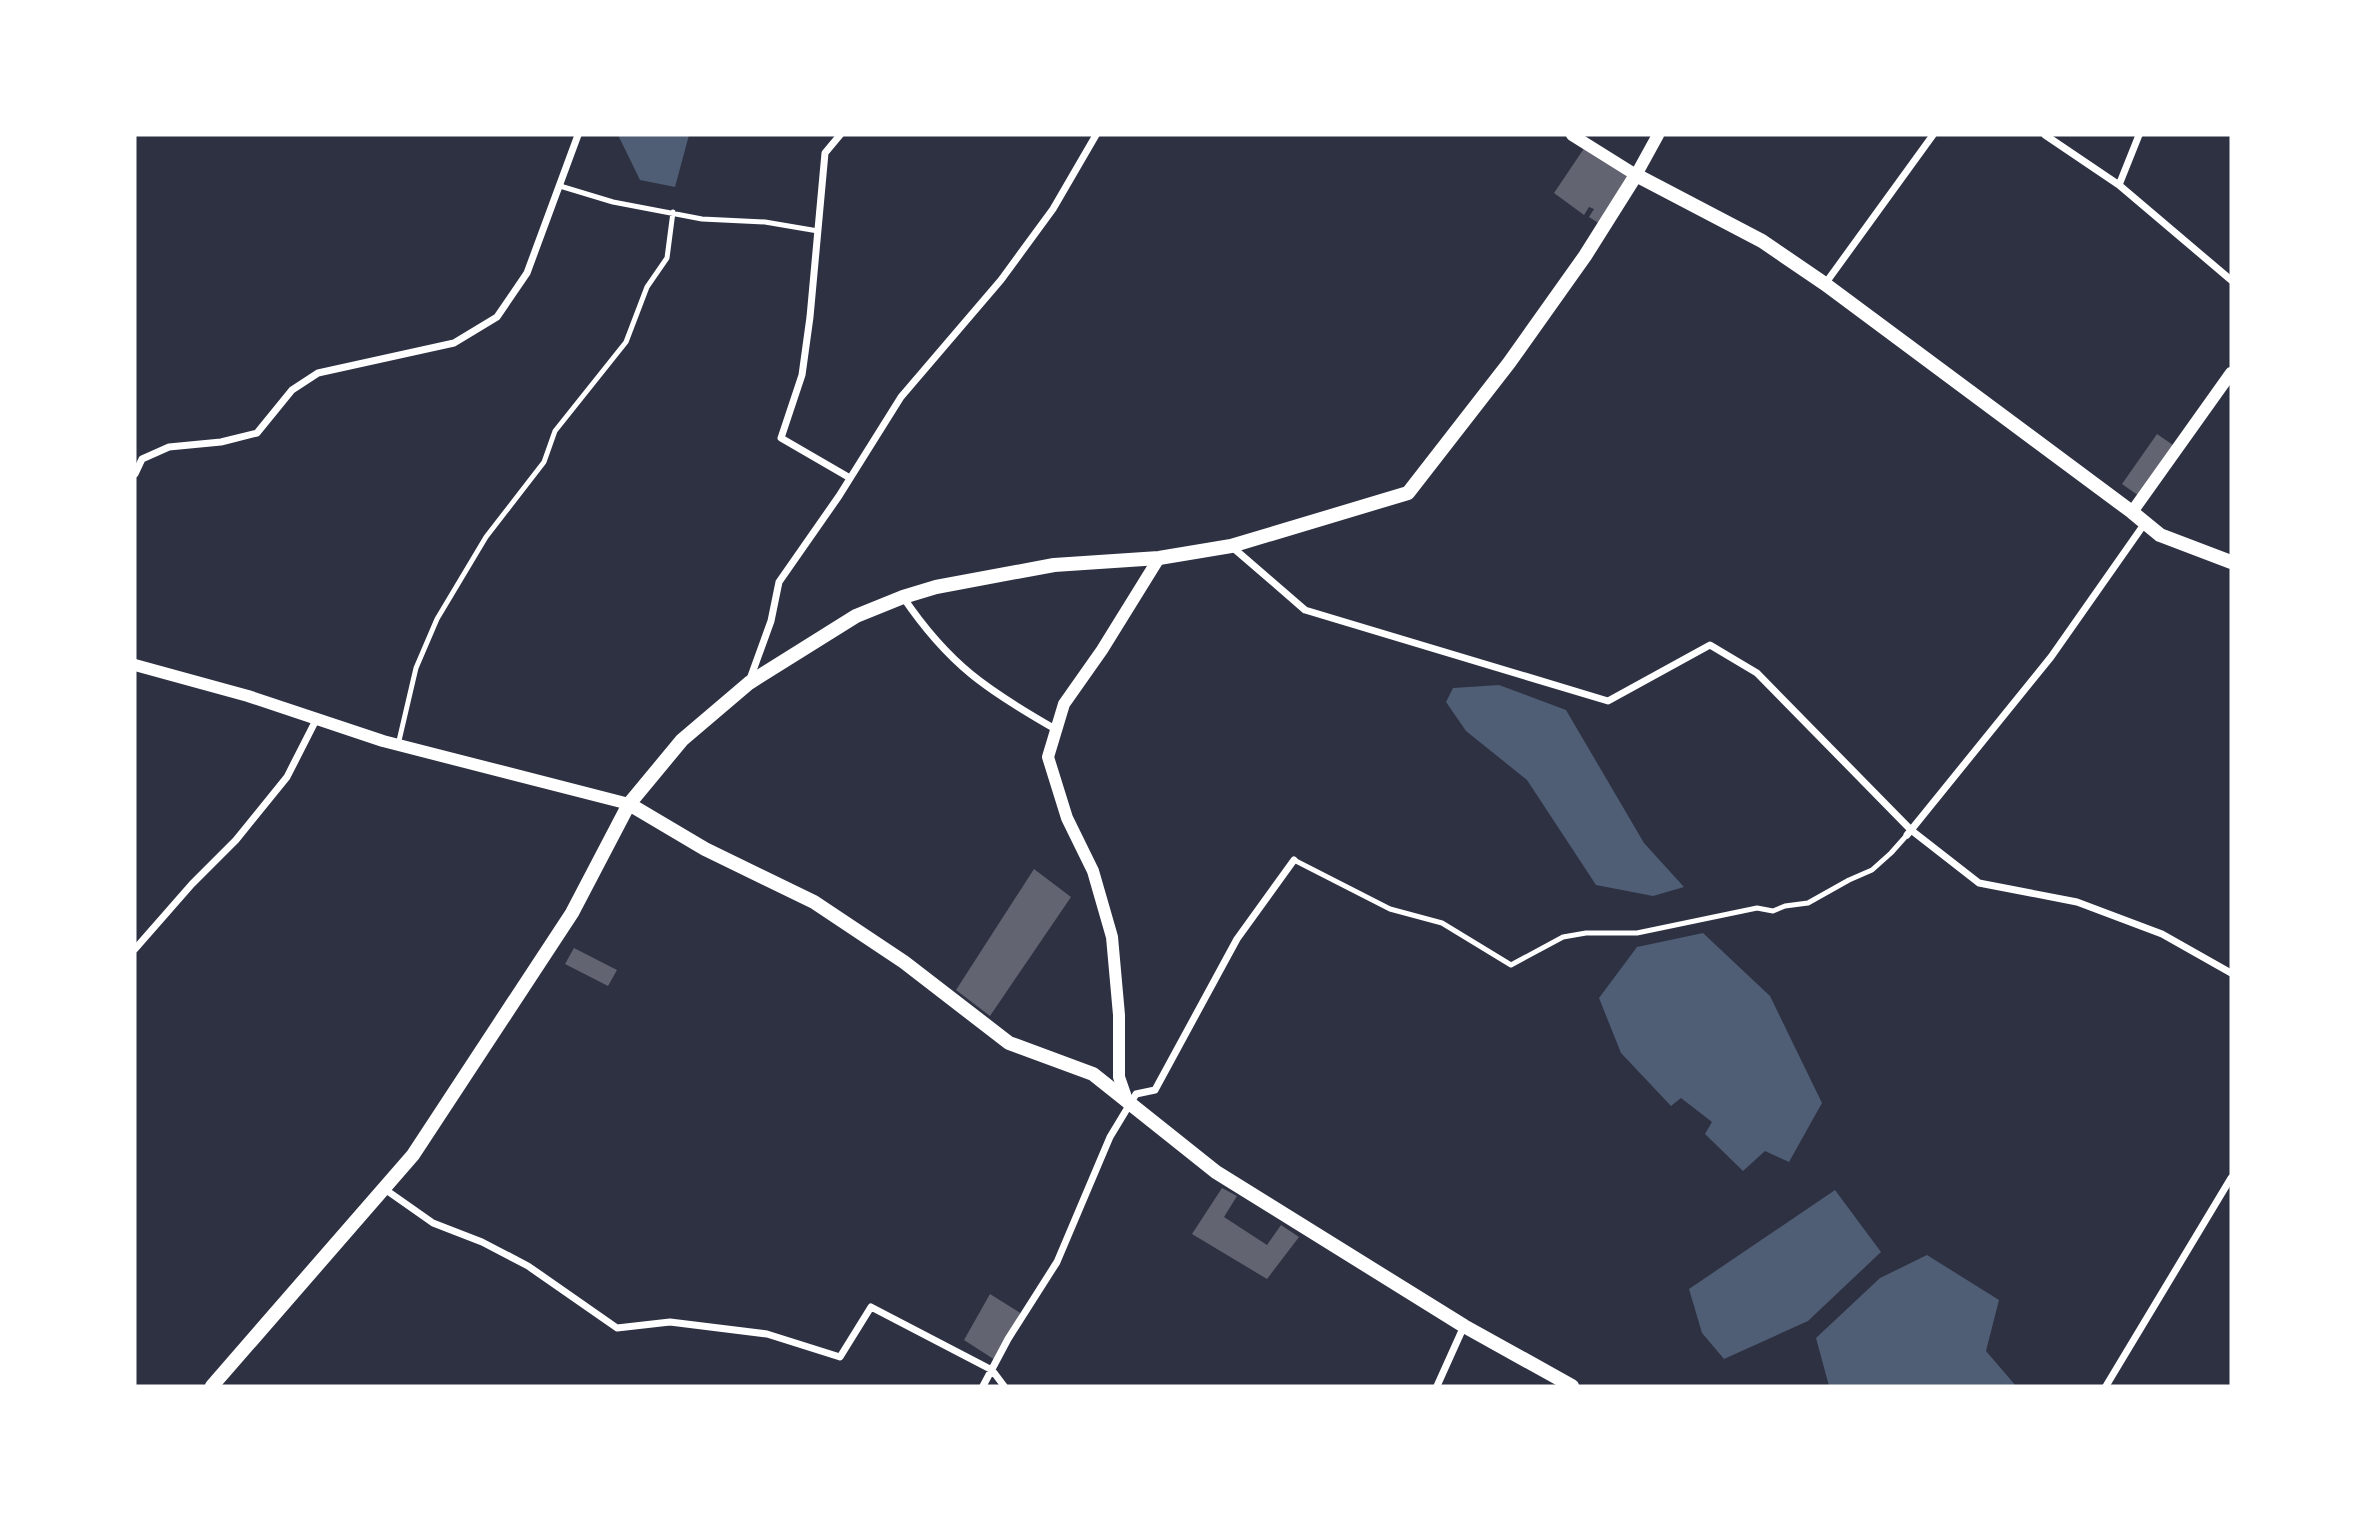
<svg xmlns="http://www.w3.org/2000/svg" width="2366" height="1521" font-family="'Source Serif 4',serif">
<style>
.water{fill:#4f5d75}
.building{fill:#626471}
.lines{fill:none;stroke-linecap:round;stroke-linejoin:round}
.service{stroke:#fff;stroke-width:5}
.minor{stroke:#fff;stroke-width:7}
.tertiary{stroke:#fff;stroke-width:12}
.secondary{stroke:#fff;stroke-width:14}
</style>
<rect width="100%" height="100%" fill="#2d3142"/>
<path class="water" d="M618,135H689L675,187L640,180Z
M1499,685L1566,710L1644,843L1684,887L1653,896L1596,885L1527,780L1466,731L1446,702L1453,688Z
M1703,933L1770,996L1822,1103L1789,1162L1765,1151L1743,1171L1705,1134L1712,1122L1681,1098L1671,1106L1621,1053L1599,998L1637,947Z
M1835,1190L1881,1252L1808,1321L1724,1359L1702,1333L1689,1289Z
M1927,1255L1999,1300L1986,1351L2016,1386H1829L1816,1338L1880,1278Z"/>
<path class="building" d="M1585,147L1631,177L1600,224L1589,217L1594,209L1589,207L1584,215L1554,193Z
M2157,434L2173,445L2139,496L2122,484Z
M1034,869L1071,897L990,1016L956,990Z
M574,948L617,970L608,986L565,964Z
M1222,1188L1237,1196L1224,1217L1267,1245L1281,1225L1299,1237L1267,1279L1192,1234Z
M990,1294L1022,1314L995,1360L964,1340Z"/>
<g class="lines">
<path class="service" d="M560,186L613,202L702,219L765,222L818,231
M398,745L416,668L437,619L486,537L544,462L555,431L626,342L647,287L667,258L673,212
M1294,860L1390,909L1442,923L1511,965L1563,937L1586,933H1637L1757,908L1773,911L1785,906L1808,903L1849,880L1872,870L1891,853L1907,835"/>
<path class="minor" d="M840,135L825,153L810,317L802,375L781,438L850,478
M2045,135L2119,185
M2139,135L2119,185L2231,280
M1825,284L1933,135
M135,474L142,459L169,447L221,442L257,433L292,390L318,373L454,343L497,317L527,273L578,135
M1231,546L1305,610L1608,701L1710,645L1757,673L1911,830L1979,883L2077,902L2162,934L2231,973
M903,597C949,665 987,690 1057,730
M750,679L771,621L779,582L839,496L901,397L1001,280L1053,209L1096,135
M1907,835L2051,657L2145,523
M135,949L192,884L236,840L287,777L316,720
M386,1190L433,1223L482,1242L528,1266L617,1328L670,1322L767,1334L840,1357L871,1307L992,1370L1004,1386
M983,1386L1008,1339L1057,1262L1110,1137L1136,1094L1155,1090L1237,939L1294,860
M1437,1386L1464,1326
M2106,1386L2231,1178"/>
<path class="tertiary" d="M1572,135L1636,175L1658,135
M2132,512L2231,373
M135,665L248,696L383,741L629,804
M1128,1103L1119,1077V1015L1112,937L1093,871L1067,818L1048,757L1064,704L1102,650L1159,558"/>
<path class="secondary" d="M629,804L705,849L814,902L904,962L1009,1043L1093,1074L1216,1172L1464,1326L1572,1386
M212,1386L413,1155L572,913L629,804L682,740L749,683L856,616L903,597L936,587L1054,565L1159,558L1231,546L1408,493L1509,363L1585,256L1636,175L1762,241L1825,284L2132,512L2160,535L2231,562"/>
</g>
<rect width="2366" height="1521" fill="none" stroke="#ffffff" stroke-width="273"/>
</svg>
